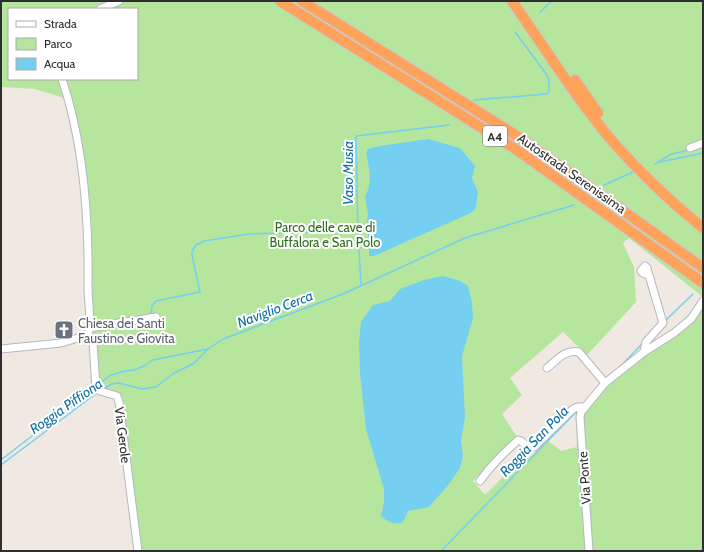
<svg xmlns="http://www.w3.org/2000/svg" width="704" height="552" font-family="Cabin,sans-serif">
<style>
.green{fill:#b6e59e;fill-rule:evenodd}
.water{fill:#75cff0}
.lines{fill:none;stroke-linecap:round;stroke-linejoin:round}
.stream{stroke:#75cff0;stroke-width:1.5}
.minor-casing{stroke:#b4b7c1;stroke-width:9}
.highway-casing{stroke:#c9c9c9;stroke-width:12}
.minor{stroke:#fff;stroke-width:7}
.highway{stroke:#ffa35c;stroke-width:10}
.labels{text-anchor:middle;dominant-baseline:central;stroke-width:4;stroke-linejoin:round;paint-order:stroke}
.shield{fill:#fff;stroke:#6d6d6d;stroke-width:1}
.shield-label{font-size:12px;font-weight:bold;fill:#2e2e2e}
.street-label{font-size:13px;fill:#2e2e2e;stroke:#fff}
.park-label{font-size:13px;fill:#2c6e1b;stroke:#fff}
.worship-label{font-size:13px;fill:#5b616d;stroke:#fff;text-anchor:start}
.water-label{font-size:14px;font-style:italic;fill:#0d6fa3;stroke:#fff}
</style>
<rect width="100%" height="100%" fill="#efe9e1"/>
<path class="green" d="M1,1H703V297L629,238L623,243L634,267L636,302L587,355L563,332L510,378L522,395L502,414L517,437L473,481L485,495L511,469L517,470L547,440L561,451L577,447L576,413L601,383L673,332L703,298V551H137L115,395L97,390L94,383L91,215L68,99L35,89L1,87ZM9,9H137V79H9Z"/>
<path class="water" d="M428,139L460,148L475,166L472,178L478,192L476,207L473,212L374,256H369V239L366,226L368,214L365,196C373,184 369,166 366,153L368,149L379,146Z
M443,276L460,281L468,286L472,303L473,318L462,356L465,418L461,440L463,456L460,468L449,484L429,507L408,511L403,522C394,525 388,522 381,516L384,502V489L366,429L360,373L359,343L361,322L373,305L390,301L400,289L424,280Z"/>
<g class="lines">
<path class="stream" d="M540,12L552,1
M474,100L546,94L549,92V82L547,75L515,32
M660,162L703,153
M655,164L671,154L690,150
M604,185L633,172
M358,231L361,285
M151,316L152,306L156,301L200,292L192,255V251L196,245L204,241L249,234L358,231L356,136L449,125
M666,320L693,294
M619,368L641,345
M98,385L109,376L124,371L134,370L144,366L153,360L208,349L223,339L343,294L465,238L574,205
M103,389L112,384L119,383L142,389L156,387L174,373L193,364L208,349
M1,459L5,457L19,446L94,389
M1,465L98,392
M441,551L577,411"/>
<defs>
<path id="minor" d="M100,9L119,1
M690,148L703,143
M89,328L156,317
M88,335L93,342L96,388L100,391L117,396L119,402L138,551
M1,349L61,343L88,335C92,317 88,305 88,287C89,219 84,144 62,79
M644,352L646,342L663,323L648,272L647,268L645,266L641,271L643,273L645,274L648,272
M547,368C557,360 565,349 579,352L605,383
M480,481C491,465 504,453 518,440L521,441L529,448L534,447L573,409L578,407H585
M589,551L580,417L581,412L605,383L644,352L674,333L691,319L703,301"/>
<path id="highway" d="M280,1L517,150L703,283
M302,1L517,136L587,185L703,268
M512,1C545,48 576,98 613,142C640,173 671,202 703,228
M575,80L598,113"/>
</defs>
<use href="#minor" class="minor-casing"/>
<use href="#highway" class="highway-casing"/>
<use href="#minor" class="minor"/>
<use href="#highway" class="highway"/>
</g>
<defs>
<symbol id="church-square" viewBox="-11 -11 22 22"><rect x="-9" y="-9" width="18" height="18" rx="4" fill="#6b7280" stroke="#fff"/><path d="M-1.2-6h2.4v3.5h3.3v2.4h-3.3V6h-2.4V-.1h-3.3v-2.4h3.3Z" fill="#fff"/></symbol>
</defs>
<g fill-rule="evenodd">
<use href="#church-square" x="53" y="319" width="22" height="22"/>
</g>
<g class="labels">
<rect class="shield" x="483" y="126" width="24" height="20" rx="3"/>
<g class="shield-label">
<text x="495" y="136">A4</text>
</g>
<g class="street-label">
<text transform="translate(572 173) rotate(35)">Autostrada Serenissima</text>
<text transform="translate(123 435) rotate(83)">Via Gerole</text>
<text transform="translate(584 478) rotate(-94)">Via Ponte</text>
</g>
<g class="park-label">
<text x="325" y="227">Parco delle cave di<tspan x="325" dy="15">Buffalora e San Polo</tspan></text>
</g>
<g class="worship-label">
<text x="78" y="323">Chiesa dei Santi<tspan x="78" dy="15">Faustino e Giovita</tspan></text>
</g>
<g class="water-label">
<text transform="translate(348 173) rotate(-90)">Vaso Musia</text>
<text transform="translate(275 309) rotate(-21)">Naviglio Cerca</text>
<text transform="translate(66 406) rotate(-35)">Roggia Piffiona</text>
<text transform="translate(534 441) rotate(-46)">Roggia San Pola</text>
</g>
</g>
<rect width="704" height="552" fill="none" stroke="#2e2e2e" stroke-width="4"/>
<rect x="8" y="8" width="130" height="72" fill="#ffffff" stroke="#ababab"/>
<rect x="16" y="21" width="20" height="6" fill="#ffffff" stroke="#ababab"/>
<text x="44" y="28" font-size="12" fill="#2e2e2e">Strada</text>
<rect x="16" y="38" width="20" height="12" fill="#b6e59e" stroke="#ababab"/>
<text x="44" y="48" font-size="12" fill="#2e2e2e">Parco</text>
<rect x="16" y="58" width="20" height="12" fill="#75cff0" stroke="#ababab"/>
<text x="44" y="68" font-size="12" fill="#2e2e2e">Acqua</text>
</svg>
